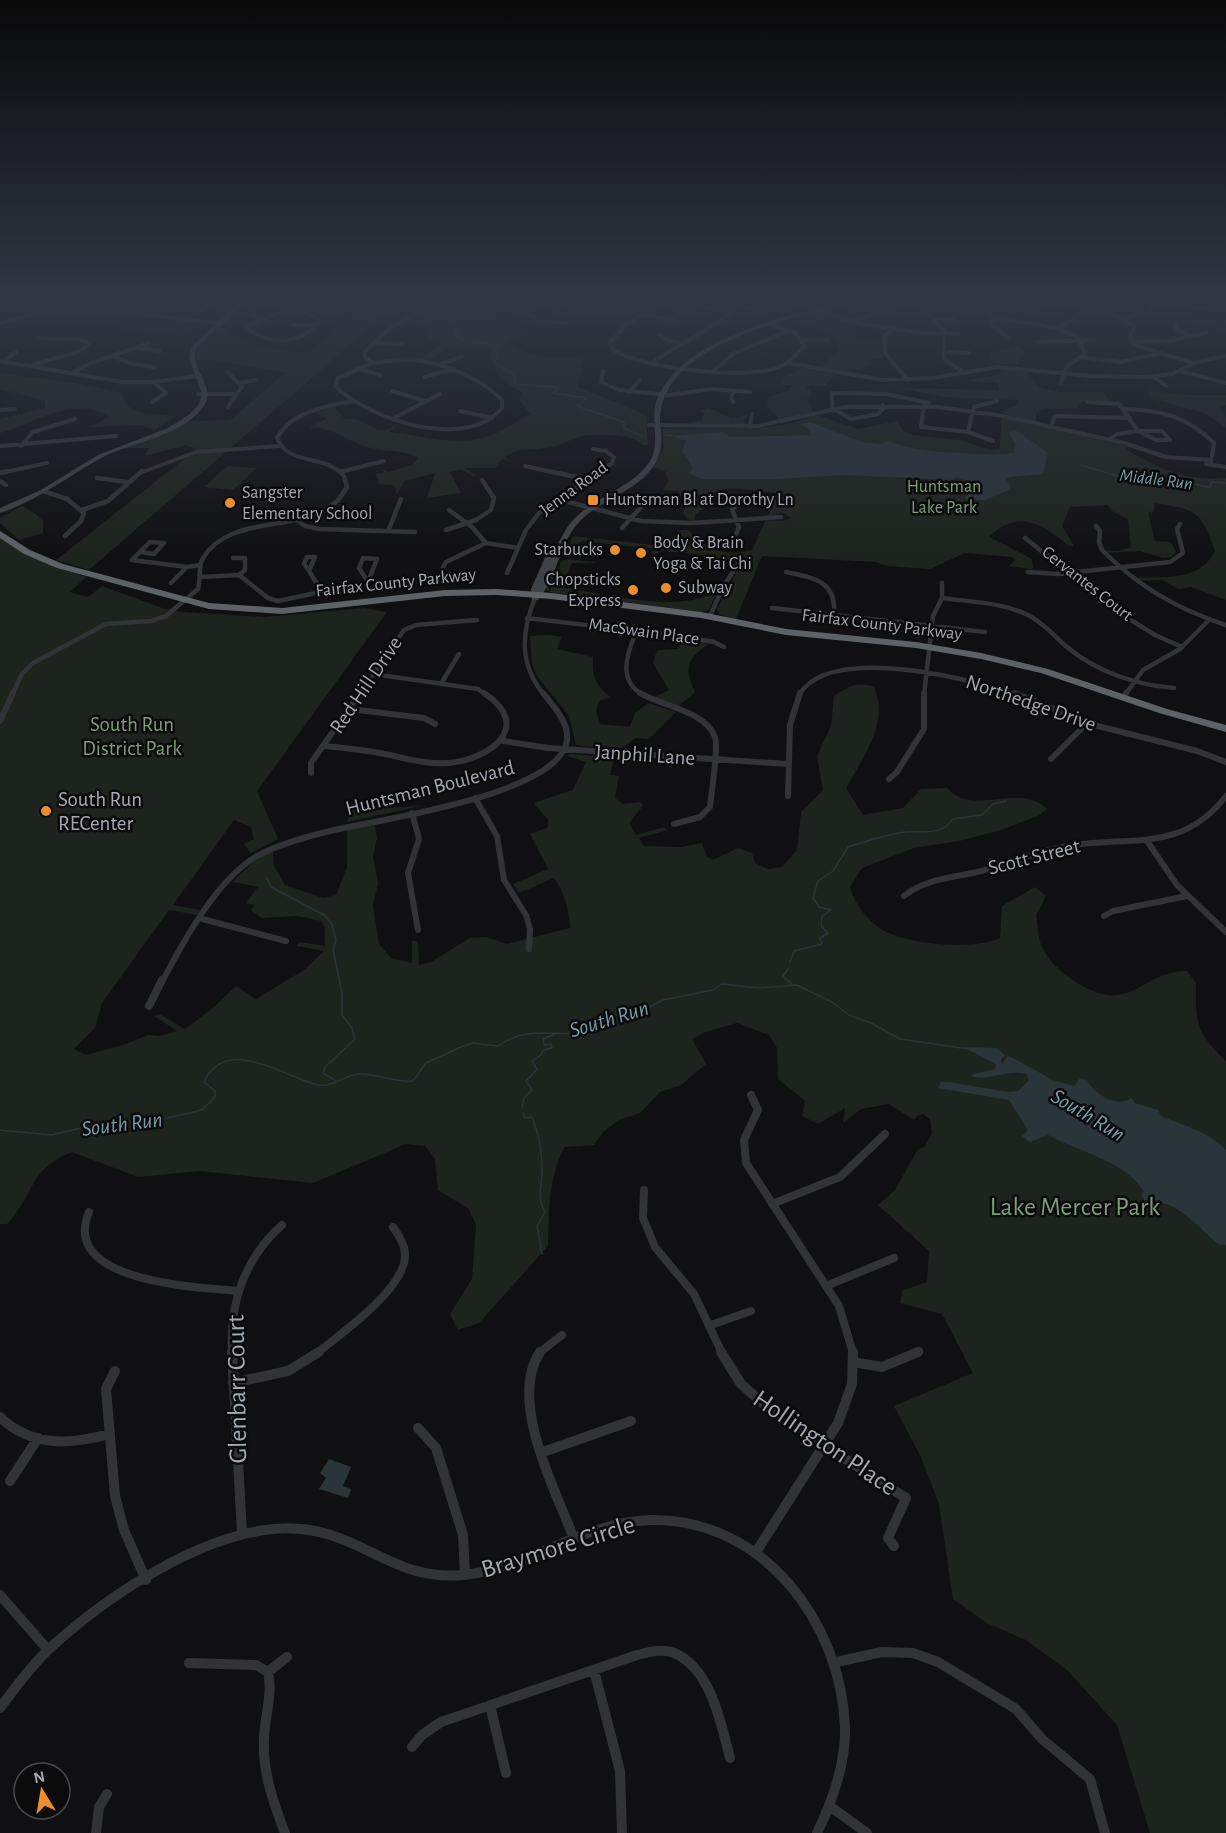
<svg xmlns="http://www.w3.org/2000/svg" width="1226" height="1833" font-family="'Alegreya Sans',sans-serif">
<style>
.green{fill:#1d241d}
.water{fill:#2a353a}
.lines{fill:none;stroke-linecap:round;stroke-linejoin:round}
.stream{stroke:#2a353a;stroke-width:1.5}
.street-far4{stroke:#313336;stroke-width:4}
.street-far3{stroke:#313336;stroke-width:4.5}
.street-far2{stroke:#313336;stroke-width:6}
.street-far1{stroke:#313336;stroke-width:8}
.street{stroke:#313336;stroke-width:10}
.secondary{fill:#3f4246;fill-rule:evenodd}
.highway{fill:#5d6267;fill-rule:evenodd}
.poi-dot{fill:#ec8e2d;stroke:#0b0b0c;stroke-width:2}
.labels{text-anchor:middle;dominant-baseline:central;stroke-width:5;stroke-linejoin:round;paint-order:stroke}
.far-water-label{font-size:18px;font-style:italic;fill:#799dad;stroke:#0b0b0c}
.far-park-label{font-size:18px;fill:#7c9d79;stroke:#0b0b0c}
.far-street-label{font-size:18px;fill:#a2a9b2;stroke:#0b0b0c}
.far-poi-label{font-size:18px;fill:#a2a9b2;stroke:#0b0b0c;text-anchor:start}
.street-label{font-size:21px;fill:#a2a9b2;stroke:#0b0b0c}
.park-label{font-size:21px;fill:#7c9d79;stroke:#0b0b0c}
.poi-label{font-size:21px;fill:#a2a9b2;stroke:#0b0b0c;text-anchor:start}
.water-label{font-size:22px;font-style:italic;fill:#799dad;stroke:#0b0b0c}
.near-park-label{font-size:26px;fill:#7c9d79;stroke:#0b0b0c}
.near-street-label{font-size:26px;fill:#a2a9b2;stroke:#0b0b0c}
</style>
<rect width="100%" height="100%" fill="#101012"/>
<path class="green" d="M369,301H399C298,392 192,480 89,570L56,560L197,449L186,445L145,456L149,448H124L189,421L230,420L285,373L216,360H196L197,348L223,320V328C247,349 278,351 308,353Z
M461,301H485L501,317L530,335L507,340C528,359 557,361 584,356L578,387L646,415L648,445H642C636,433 588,433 576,438C565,442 557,447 545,448C530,451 519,447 506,456V459L519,463L502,459L495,468H465L477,476L474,477L461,469L450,472L461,493L427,498L435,473L404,481L397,495L395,485L378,484L379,480L375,474L385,472L375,465L388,472L412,465L418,458C402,449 387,452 371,448C349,442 331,425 308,428L327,418L316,413L334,407L345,419C373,416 370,442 400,423L389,432C419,435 452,446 483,438C499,434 516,422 530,414L519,399L522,392L509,385L508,381L499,379L491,359L490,349L448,347L429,360L421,359L441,344L427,339V328L423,323L407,319L445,303Z
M819,311L845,321L836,325L857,329L854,338L880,341L881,351L885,358L870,359L872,364L859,370L851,368L845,373L818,368L840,351L836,339L796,318Z
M1176,313L1226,315V333Z
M140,323L192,330L180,337L167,333L122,328Z
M1015,346H1019L1024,352L1019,358V364H998L991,359V353Z
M803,368L836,375L827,382V386H805L812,393L807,398L813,412L776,422L778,417L767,407L769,397L789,390L793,385H781V378Z
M999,369L1026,371L1038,387L1059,392H1103L1110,402L1083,401L1078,406L1080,408L1043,409L1036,413V422L999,412L1017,405L1019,400L945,397L899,388L999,390L998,383L966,381L1002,374Z
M0,373L81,384L122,393L127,406L143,413L176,416L154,430L141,425L90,427L109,417C75,394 33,424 0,433V419L45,408V401L0,389Z
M1150,391L1187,395H1226V405L1220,408L1226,417V428L1205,413L1152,399L1148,392Z
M708,408L732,418L750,414L744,421L747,425L686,423L702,420L704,414L701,410Z
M817,415L858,429L897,421L902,430L912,435L963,441L991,450L1000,449L1001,417L1131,447L1125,449C1161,469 1183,481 1226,478V600L1191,587L1179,589L1162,580L1134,581L1131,578C1162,576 1199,583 1215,551C1201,510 1195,509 1154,503V511L1148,513L1155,541L1171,542L1176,552L1171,557L1163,558L1140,551L1105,553L1102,550L1118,551L1131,547L1128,519L1112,511L1108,505L1070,507L1062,526L1074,546H1069C1042,524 1019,508 989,537L1032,559L1033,569L1009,566L1015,560L1012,557L965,553L930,569L887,566L876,562L762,556L736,619L720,615L717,609L738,569L746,566L743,562H730V568L703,555L656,550L659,553L651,555L654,549L583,541L579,543L575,555L597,559L566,554L573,536L662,546L680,530H688C707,550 725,557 752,550L766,520L783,521L791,518L783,513L768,516L777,493C764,492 724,484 714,493C706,500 706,508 696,514L694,521L690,520L683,513L689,499L677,491L663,490L668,481L665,471L654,468L664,446L662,429L757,428L789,424Z
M227,466L256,468L233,490L204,487Z
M22,506L36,514L43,521V533L19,540L0,523V518Z
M0,531L47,563L86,577L70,592L88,597L102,586L165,609L183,612L265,617L364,608L387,612L257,791L278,839L251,853L244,844L254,839L251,827L234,820L173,905L200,910L197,915L169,910L102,1003L95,1028L74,1049L86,1055L123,1045L148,1035L160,1036L177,1031L154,1016L159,1014L185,1029L213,1008L236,986L256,999L304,970L324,951L297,946L299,942L325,946V927L321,921L297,916L262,918L251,910L255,905L246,903L258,887L233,882L254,861L273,851L274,866L285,885L323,898L336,895L347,867V830L375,825L377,838L373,857L378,883L373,906L379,944L391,958L412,963V941H418L419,965L431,962L470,938L486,937L507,944L570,928C569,910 565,893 554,878L519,893L513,884L548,869L530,834L547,828L549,821L534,803L573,790L586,762L567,756L571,754L614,757L610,775L619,776L615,798L623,804L640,802L643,806L629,823L636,835L664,827L668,830L639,838L644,846L682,847L702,843L707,857L713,860L738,848L752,853L755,863L768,869L782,867L797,850L801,812L823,790L817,756L831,726L834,696C848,687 857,681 874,687C890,723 863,757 846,788L863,815L903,808L921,789L947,788C973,818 1018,781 1047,809L1038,816L1001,830L959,841L914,848L862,868L850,887C853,900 864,916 875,925C898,945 974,951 1000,938L1002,906L1035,887L1046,896L1036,915C1038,925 1038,938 1042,947C1052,970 1093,999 1117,995C1143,992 1154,971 1187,971L1196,983C1195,1022 1196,1033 1226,1061V1833H1150L1117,1725L1067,1670L1026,1640L987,1623L953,1599L939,1504L921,1457L894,1406L973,1373L942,1314L900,1303L902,1291L927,1282L929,1251L878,1205L895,1190L918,1149L924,1147L932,1134L930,1119L923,1114L917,1116L914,1120L889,1104L861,1109L843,1123L845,1108L818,1124L802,1116L805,1101L778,1079L777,1048L769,1035L737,1023L705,1032L692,1039L706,1064L681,1085L660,1092L640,1113L619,1120L604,1131L594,1145L565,1147C548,1176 549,1214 548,1246L479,1323L458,1330L450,1314L472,1279L476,1225L469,1209L438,1190L435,1159L425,1146L406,1144L313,1183L199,1171L138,1177L72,1152C28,1169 36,1193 7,1224H0Z
M566,559L594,562L595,563H572L563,585L565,588C604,594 678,613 713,593L711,591L715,587L719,588L709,610L700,612L549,592L546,589L560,561L549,588V592L561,562Z
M549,635L562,637L557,649L593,657C592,676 595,685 610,697L599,701L596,711L600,724L630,727L635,713L648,703L676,712L649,739L636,738L618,750L576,745L569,716L537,676L532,664L530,636Z
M682,640L709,644C686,658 684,669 695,692L677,707L653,698L669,690L653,663L657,650L678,649Z
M352,805L385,808L421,806L347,822Z"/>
<path class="water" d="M810,422L862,442L880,444L887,441L915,449L942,452L993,455L1014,453L1015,444L1008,432L1017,431L1048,453L1043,474L1010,477L1006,479L1011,487L1009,490L985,500H966L965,497L972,492L973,483L957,477L952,480L844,475L777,479H702L689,473L693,468L682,452L686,441L671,436L722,432L730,437L816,435L809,434L810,430L800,424Z
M963,1047L996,1048L1005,1055L1001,1060L1002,1065L1008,1056L1011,1057L1053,1080L1074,1086L1080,1078L1087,1080C1093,1093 1117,1109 1131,1098L1135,1103L1158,1110L1161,1116C1182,1125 1210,1132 1226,1150V1245L1218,1244C1198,1228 1176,1197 1146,1202L1141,1196L1144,1191C1123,1160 1079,1152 1048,1135L1030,1142L1022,1136L1028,1130L1009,1100L938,1088L941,1082H949L1008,1092L1018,1091L1029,1080L1026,1074C1005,1069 991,1081 973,1077L971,1075L995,1069L996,1064Z
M329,1459L351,1467L343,1486L351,1489L348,1498L319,1489L326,1478L320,1473Z"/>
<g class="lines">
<path class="stream" d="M448,304L447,309L453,318L449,320L456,323V337L471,342L500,345L496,354L499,356L494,362L514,375L515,384L556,387L558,389L553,393L587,398L577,406L624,422V428L642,436
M665,435L672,436
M1081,465L1124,478L1140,476L1162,481L1171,478L1207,487H1211V482L1226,483
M267,878L271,887L324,915L332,924L336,941L333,950L342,993V1015L352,1028L355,1039L325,1067L323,1073L336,1081
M790,962L794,951L822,944L820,938L828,933L821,926L822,916L831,910L819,907L813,898L818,881L833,871L848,847C866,842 886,834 905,832C924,830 940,837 953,819L982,815L993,804L1006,801
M788,969L783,976L792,984
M522,1107L524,1098L532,1090L526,1081L537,1069L532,1061L541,1055L543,1050L552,1048L551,1044L544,1045L543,1039L555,1034
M523,1113L525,1118L532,1117C539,1134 542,1152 542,1170C542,1188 536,1195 545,1212L537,1226L542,1254
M0,1130L52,1135L105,1122L155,1121L202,1110L215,1097V1091L204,1082C226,1033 287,1079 319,1085C334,1087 344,1075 359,1074C377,1073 394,1083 413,1081L426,1063L461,1047L473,1043L498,1046C522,1029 545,1033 573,1034L588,1021L647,1008L663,1000L713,990L722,984L758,988L797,985L832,1002L849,1015L871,1023L900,1039L968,1049"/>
<path class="street-far4" d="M248,301L297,309L319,320C306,346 265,346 246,327L290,308
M554,301L574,309L618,310L675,320
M557,301L530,309L529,314L541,321L566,323
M669,301L628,323L610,342L612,349C640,369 748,380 779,367C790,362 797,355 804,346L795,333L766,323
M793,301L857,323L922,333L959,334
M983,301L989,313L998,318L1058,328L1077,337L1085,354L1066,367L1061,383
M923,303L933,321L944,331V359L962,371
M1152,306L1220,309
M700,307L735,311
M738,307L762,309
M105,310L219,323
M251,315L264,318
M314,315L354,307
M183,318L203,310L209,304
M998,318L990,323L1008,338
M1127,318L1151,311V301
M932,319H953
M853,322C872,314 893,306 914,304C965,298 1094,297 1134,326L1130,338L1135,345L1193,363
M0,323L29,315
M1176,324V329L1187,335
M293,325H318
M893,328L884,337L885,353L908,380
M1058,328L1073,319
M660,335L664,339L679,343
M803,340H829
M1037,342L1094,340
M1132,342L1169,341L1206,333
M373,343L402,344
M139,348L160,351
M943,352L969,353
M115,357L131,364L154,367
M1080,357L1120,362L1158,354
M409,359C443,363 478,376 502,400V408C498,412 493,418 488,420C445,444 367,417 335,386L338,378L372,363Z
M0,361L122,382H154L199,376
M4,361L16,352
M373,363L365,357V352C389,325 418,308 454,301
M442,363L462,357
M652,363C681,342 712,330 738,307L735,301
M788,363L883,380L932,378L998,367L1090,376L1147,377L1172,374L1197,362L1226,356
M33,365L80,351L89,344L79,339L38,338
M357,368L380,375
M603,371L601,382L619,390L669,395L711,389L750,392
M1180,371L1226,383
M74,372L91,363L149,343
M228,372L242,387L228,407
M712,372L735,353L788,331
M424,377L454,369
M1154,377L1166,386
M240,383L255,380
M392,391L425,401
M629,392L640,380
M198,394H237
M152,402L166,393L154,382
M733,402L731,398L734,391
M1087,402L1119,404L1138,431
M924,404L921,427L968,432
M883,405L884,408L878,414L851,419L832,408V393L886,394L929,403
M1124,409C1161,410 1187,416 1214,443L1211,462
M0,410L15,409
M460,411L492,418
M392,419L440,394
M649,425L758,426L845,407H938L1003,416L1124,443L1166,457L1211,460
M750,427L752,414
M1051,427L1054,417L1057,416L1130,418
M1138,431H1162L1170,440H1156Z
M1109,440L1117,434L1138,431
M993,441L968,432L974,407L997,401
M0,446L116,436
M21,446L33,432L75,419
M593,449L606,451L614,457L612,463L598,473
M1206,464L1226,467
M525,466L556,473
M340,472L384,461
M1,473L47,463
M140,473L196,452L279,446
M341,473C321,454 289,466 277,438C291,411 326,407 353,401"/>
<path class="street-far3" d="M549,471L589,480
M340,472L343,471
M0,473L8,471
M97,478L127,482
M0,481L6,485
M43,491L67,499L84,513L81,521L65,536
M557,499L641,521L692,523L781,517
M82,510L108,501L142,471
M449,510L472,527L486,543L518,548
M295,519L305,526L319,529L415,532
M1096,526L1100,531L1099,542L1102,550C1139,587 1177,609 1226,625
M622,528L643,505L651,501
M446,530L476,520L491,510L494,498L482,480
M388,531L401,499
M1025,538L1118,612L1155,635L1182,647
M728,541L735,537L739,527L732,509L743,500
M140,552L154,554L164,543L150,542L132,560L187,567L200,565
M307,557H315L309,571L304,564Z
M233,558H245V570L239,575
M363,558L377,559L368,582L359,568Z
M309,571L322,592
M441,571L446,562L486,543
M786,572C815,578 837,581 834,616
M1028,572L1058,574L1170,562L1183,553L1177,529L1180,524
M507,573L526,530L539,513L600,471
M201,577L239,575L268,598L278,601L368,582
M171,583L187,567
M535,598C521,633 519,664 544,695
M942,598C971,602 1001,602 1028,615C1044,623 1054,636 1067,647C1097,672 1136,685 1174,688
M772,608L985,632
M710,616L723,587L738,564
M527,618L678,636L714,642L724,647
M636,632C627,654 617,680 643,695
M373,674L478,689L486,695
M442,682L459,654
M12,695L22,674L33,663L106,624L151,621L166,616L198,589C201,580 198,565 203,558C231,513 299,534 336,502C340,498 344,492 347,487L344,476L339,471
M359,695L404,630L416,625L477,620
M799,695C830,643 972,679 1018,695
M924,695L933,616L942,598V583
M1125,695L1143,670L1180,649L1209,620"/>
<path class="street-far2" d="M640,693C661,706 706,711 715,737C719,747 711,794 710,807L700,817L674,824
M1014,693L1094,725L1197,751L1226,762
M1123,697L1126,693
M349,709L424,718L435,724
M0,721L13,693
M503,741L548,748L787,764
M325,746C345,748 365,750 385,754C406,758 427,765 449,763C491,759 534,726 484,693
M1051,759L1087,723
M311,773V763L360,693
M889,779L897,772L924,729V693
M788,796L790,725L800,693
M475,798L497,836L504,880L526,915L530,929L529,949
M412,813L419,839L408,873L418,930
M1147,841L1177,885L1226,932
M904,896C926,879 951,878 977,872C1006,865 1033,853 1062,847C1125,834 1180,856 1226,796
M1104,916L1113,911L1187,896
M202,919L286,941
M162,982C183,942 217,879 257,856C279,844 305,837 330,831C376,820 561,795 567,740C569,722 553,706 543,693"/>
<path class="street-far1" d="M149,1006L162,980
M751,1095L758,1110L744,1140L746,1163L839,1306L853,1353
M644,1190L643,1218L655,1247L694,1294L722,1353
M772,1204L840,1177L885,1134
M89,1212C59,1283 199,1287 238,1291
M826,1286L894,1258
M711,1325L751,1311
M232,1353C229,1303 245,1258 282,1225
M317,1353C341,1334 403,1290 405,1257C406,1246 399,1236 393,1227
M539,1353L562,1335
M914,1353L919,1351"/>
<path class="street" d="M232,1352L242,1533
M540,1352C508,1401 555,1488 574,1539
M721,1352L741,1384L773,1412L906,1498L888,1538L894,1546
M853,1362L882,1367L918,1352
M115,1371L106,1389L115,1496L124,1530L146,1580
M233,1383L288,1371L319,1352
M0,1417C31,1447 70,1445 109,1434
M418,1428L436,1448L463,1535L465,1575
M543,1452L631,1421
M10,1481L38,1438
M756,1552L838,1423L852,1384L853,1352
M0,1595L48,1650
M836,1662L882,1652L913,1653L938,1662L1016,1709L1042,1739L1090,1779L1105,1833
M189,1663L256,1665L268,1672C273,1694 265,1715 264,1737C262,1771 273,1802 285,1833
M594,1670L620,1771L622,1833
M268,1672L287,1657
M490,1705L506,1773
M0,1708C15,1688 30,1667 48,1650C110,1593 227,1513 315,1531C370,1542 400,1581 463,1575C529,1568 585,1521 652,1520C764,1519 841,1623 845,1727C846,1764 833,1800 817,1833
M412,1747L422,1735L441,1722L637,1655C649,1652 663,1648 674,1653C711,1668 721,1724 730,1758
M831,1807L867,1833
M96,1833L99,1807L107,1794"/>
<path class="secondary" d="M241,301H247L197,348C196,351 195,353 195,357C195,372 214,388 205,404C189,434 129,443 101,458C67,477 37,501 0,513V508L41,490L98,455L168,428L190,414L199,404L202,394L189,358L191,347Z
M844,301H851C837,308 818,311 803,315C766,326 729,337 698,358C676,373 659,395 660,422C661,434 663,447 658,458C645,489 603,498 581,520C559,542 558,577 538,600H532L531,589L551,544L557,546C562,536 567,526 574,519C596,496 629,489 648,464C663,445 648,418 658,397C685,337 786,317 844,301Z"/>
<path class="highway" d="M0,531L30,550L63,564L209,603L282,608L445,590L496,589L551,593L701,612L786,629L916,642L981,653L1048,669L1167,709L1226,725V732L1159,713L1041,673L981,659L916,648L786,635L701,618L551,599L496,595L445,596L282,614L209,609L57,568L24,554L0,538Z"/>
</g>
<linearGradient id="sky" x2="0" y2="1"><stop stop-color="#09090a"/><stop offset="0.54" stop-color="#313744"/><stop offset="1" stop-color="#313744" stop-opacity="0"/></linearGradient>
<rect width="1226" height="557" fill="url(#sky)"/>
<g class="poi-dot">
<rect x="587" y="494" width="12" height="12" rx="3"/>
<circle cx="230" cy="503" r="6"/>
<circle cx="615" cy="550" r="6"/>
<circle cx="641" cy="553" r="6"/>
<circle cx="666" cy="588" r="6"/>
<circle cx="633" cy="590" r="6"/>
<circle cx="46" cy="811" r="6"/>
</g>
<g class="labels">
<g class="far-water-label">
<text transform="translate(1156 480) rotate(7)">Middle Run</text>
</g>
<g class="far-park-label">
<text x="944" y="487">Huntsman<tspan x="944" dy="21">Lake Park</tspan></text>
</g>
<g class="far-street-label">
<text transform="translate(574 489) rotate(-36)">Jenna Road</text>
<text transform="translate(396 583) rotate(-6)">Fairfax County Parkway</text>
<text transform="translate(1087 584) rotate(38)">Cervantes Court</text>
<text transform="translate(882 625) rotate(7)">Fairfax County Parkway</text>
<text transform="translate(644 632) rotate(8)">MacSwain Place</text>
</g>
<g class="far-poi-label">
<text x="242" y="493">Sangster<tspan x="242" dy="21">Elementary School</tspan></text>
<text x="605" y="500">Huntsman Bl at Dorothy Ln</text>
<text x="653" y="543">Body &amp; Brain<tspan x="653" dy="21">Yoga &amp; Tai Chi</tspan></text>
<text x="603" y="550" text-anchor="end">Starbucks</text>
<text x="621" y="580" text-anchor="end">Chopsticks<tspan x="621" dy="21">Express</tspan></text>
<text x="678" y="588">Subway</text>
</g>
<g class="street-label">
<text transform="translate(366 685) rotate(-56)">Red Hill Drive</text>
<text transform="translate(1031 703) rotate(19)">Northedge Drive</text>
<text transform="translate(645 755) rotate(4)">Janphil Lane</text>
<text transform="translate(430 788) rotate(-14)">Huntsman Boulevard</text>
<text transform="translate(1034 857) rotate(-14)">Scott Street</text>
</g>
<g class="park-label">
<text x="132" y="724">South Run<tspan x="132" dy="24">District Park</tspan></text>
</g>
<g class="poi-label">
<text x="58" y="799">South Run<tspan x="58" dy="24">RECenter</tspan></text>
</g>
<g class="water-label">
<text transform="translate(609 1019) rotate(-17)">South Run</text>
<text transform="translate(1088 1115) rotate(31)">South Run</text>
<text transform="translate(122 1124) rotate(-7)">South Run</text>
</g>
<g class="near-park-label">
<text x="1075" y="1207">Lake Mercer Park</text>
</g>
<g class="near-street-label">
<text transform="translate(237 1389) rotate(-91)">Glenbarr Court</text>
<text transform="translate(825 1443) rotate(34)">Hollington Place</text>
<text transform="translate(558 1547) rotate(-17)">Braymore Circle</text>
</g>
</g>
<g transform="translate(42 1791) rotate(349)"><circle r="28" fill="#0b0b0c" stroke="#474a4e" stroke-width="1.5"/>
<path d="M0-4.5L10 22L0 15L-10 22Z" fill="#ec8e2d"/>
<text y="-9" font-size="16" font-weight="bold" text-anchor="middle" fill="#a2a9b2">N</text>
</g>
</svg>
